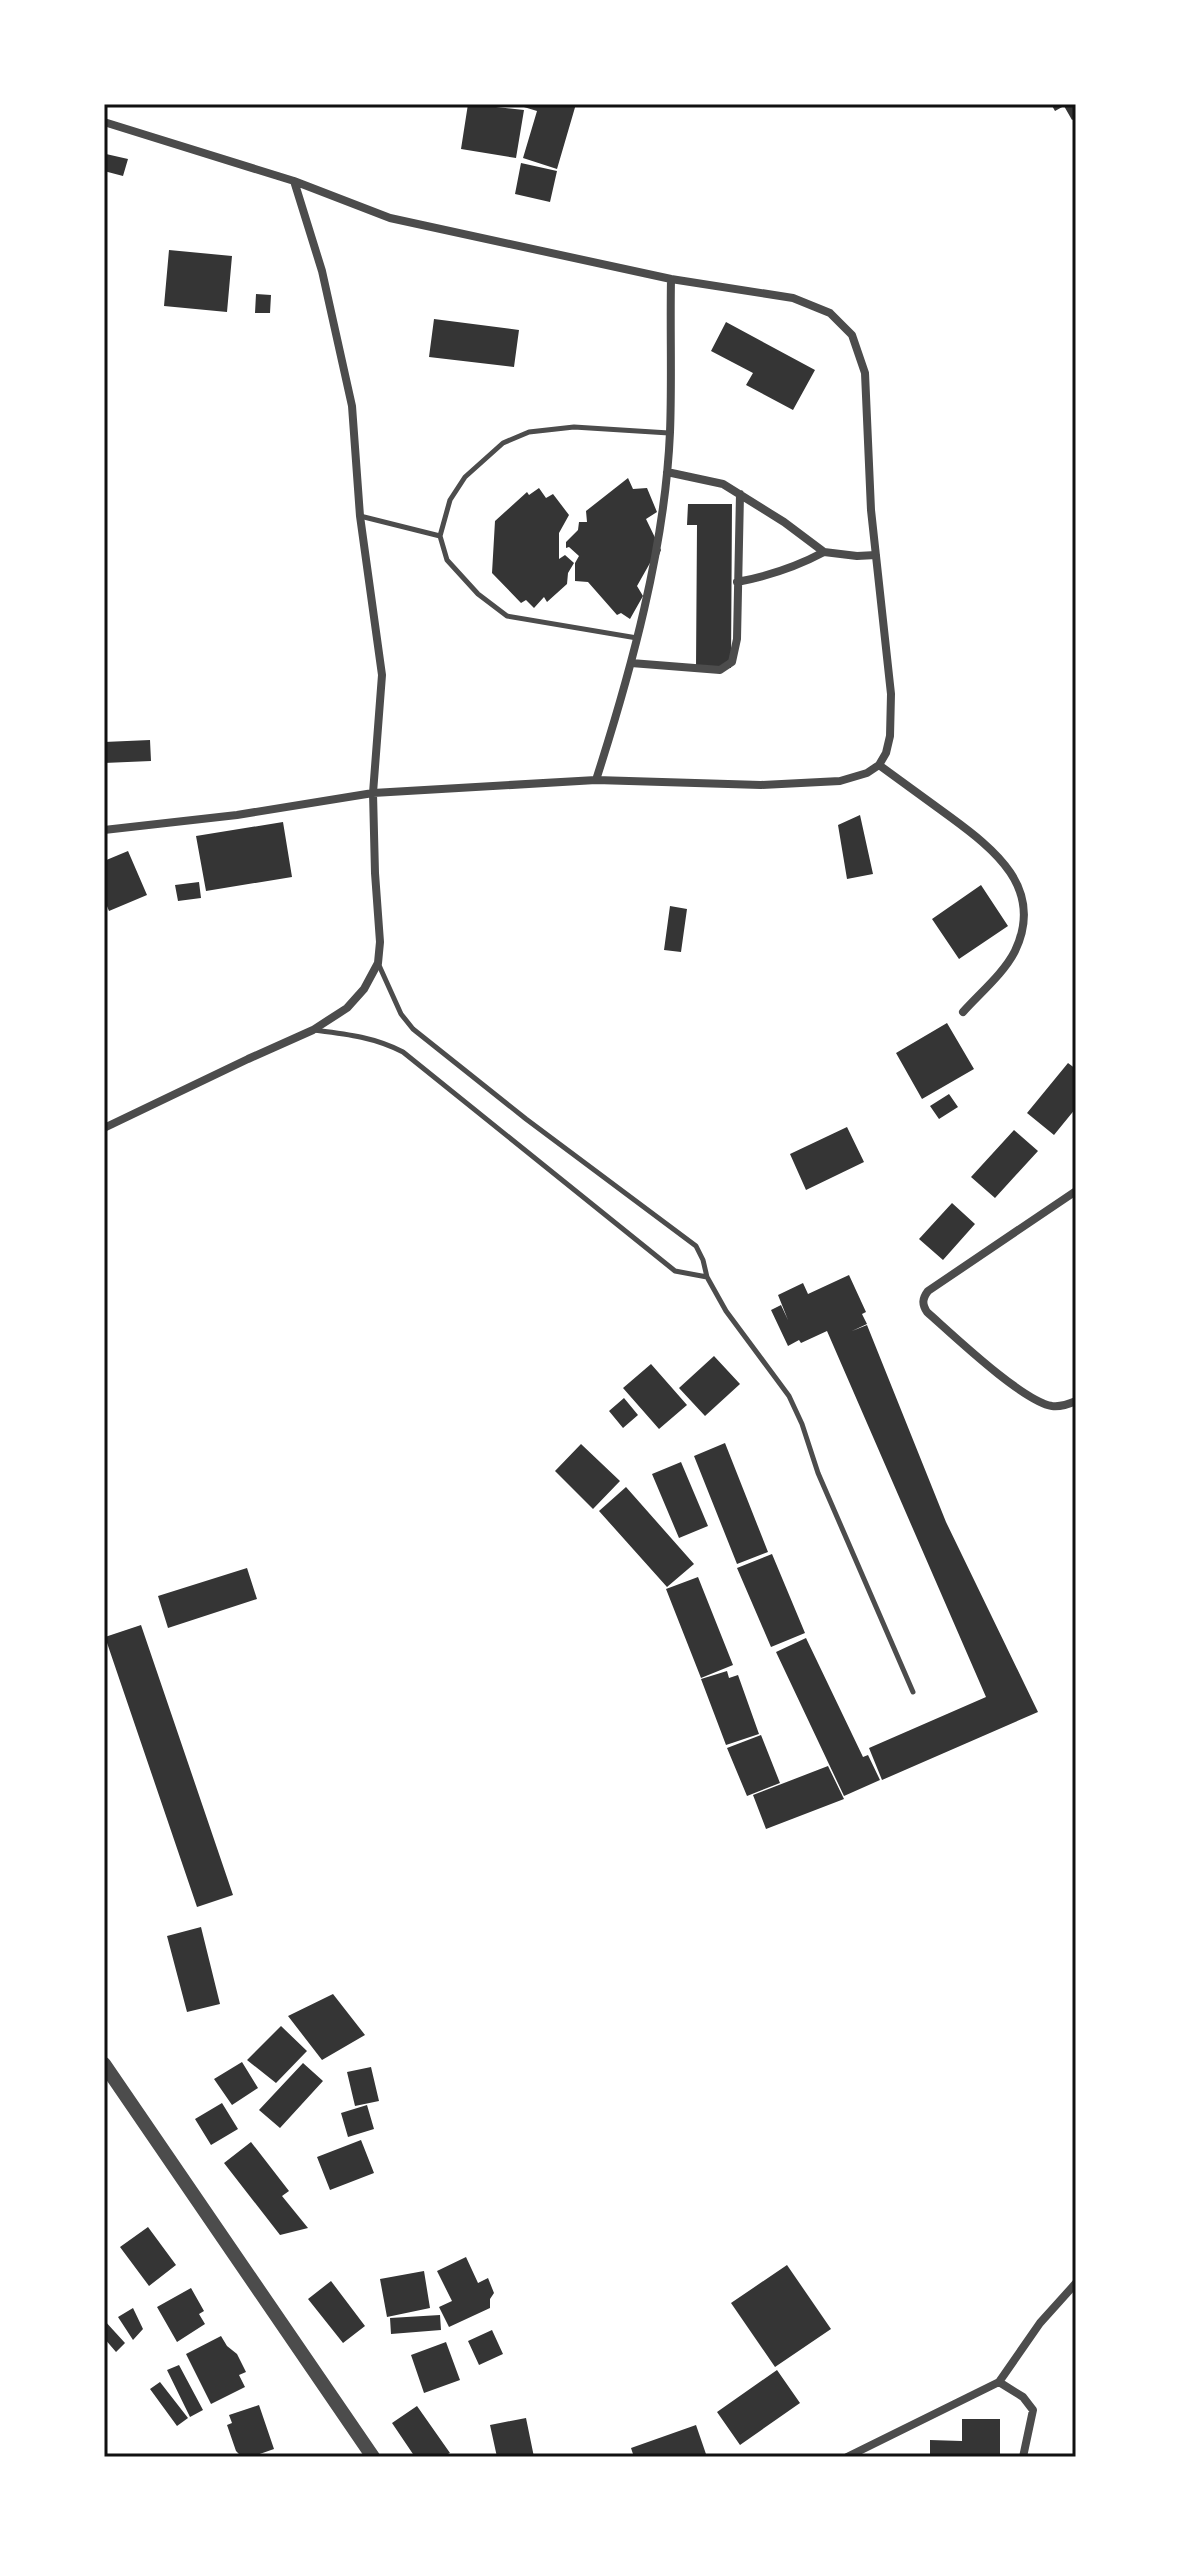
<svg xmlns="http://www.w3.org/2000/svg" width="1180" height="2561" font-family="Arial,sans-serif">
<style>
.building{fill:#353535}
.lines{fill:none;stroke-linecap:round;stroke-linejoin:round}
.service{stroke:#4c4c4c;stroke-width:5}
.minor{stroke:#4c4c4c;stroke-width:8}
.tertiary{stroke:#4c4c4c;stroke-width:14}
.neatline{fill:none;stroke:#111;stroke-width:3}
</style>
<rect width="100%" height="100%" fill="#fff"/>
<path class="building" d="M468,104L524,110L516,158L461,149Z
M514,104H576L557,169L523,158L537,111Z
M1051,104H1076V118L1072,120L1064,106L1055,111Z
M106,154L128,159L123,176L104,171Z
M521,163L557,171L550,202L515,194Z
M169,250L232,256L227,312L164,306Z
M256,294L271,295L270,313H255Z
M434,319L519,330L514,367L429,357Z
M726,322L815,370L793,410L746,385L753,373L711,351Z
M628,478L633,489L647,488L657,512L646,519L661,550L656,563H650L637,586L643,596L630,619L621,613L617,615L588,582L575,581V563L579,556L569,547L566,548V542L578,530L579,522H587L586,511Z
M539,488L546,498L553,494L569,515L559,533V559L565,555L574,563L568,573L567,584L547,602L544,597L534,608L526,600L521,603L492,573L495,521L527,492L529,495Z
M688,504H732L731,668H696L697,525H687Z
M150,740L151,761L104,763V742Z
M860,815L873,874L847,879L838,825Z
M283,822L292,877L206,891L196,836Z
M128,851L147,895L109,911L104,899V861Z
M199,882L201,898L178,901L175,885Z
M981,885L1008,926L959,959L932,919Z
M670,906L687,909L681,952L664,950Z
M947,1023L974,1069L922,1099L896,1053Z
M1068,1063L1076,1069V1108L1054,1135L1027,1113Z
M949,1094L958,1107L939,1119L930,1106Z
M847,1127L864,1162L806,1190L790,1154Z
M1014,1130L1038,1151L995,1198L971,1177Z
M952,1203L975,1224L943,1260L919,1239Z
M849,1275L866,1312L862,1314L867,1324L852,1331L867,1325L946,1522L1038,1712L882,1780L869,1748L986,1697L827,1331L801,1343L799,1340L788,1346L771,1310L781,1305L788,1320L778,1295L803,1283L808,1294Z
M714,1356L740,1384L705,1416L679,1388Z
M651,1364L687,1405L659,1429L623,1388Z
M624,1398L638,1415L623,1428L609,1411Z
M725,1443L768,1552L737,1564L694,1456Z
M581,1444L620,1481L593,1509L555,1471Z
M681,1462L708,1526L679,1538L652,1474Z
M626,1487L694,1564L667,1587L599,1511Z
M772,1554L805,1633L771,1647L737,1568Z
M247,1568L257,1599L168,1628L158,1596Z
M698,1577L733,1665L701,1678L666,1589Z
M141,1625L233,1895L197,1907L105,1637Z
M806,1638L863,1757L868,1755L880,1780L844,1796L776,1652Z
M727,1671L729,1678L738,1675L759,1734L726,1745L701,1679Z
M761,1735L780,1783L747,1796L727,1748Z
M828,1766L844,1799L766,1829L753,1795Z
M201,1927L220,2004L187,2012L167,1936Z
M333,1994L365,2035L322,2060L288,2016Z
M281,2026L307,2051L276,2083L247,2060Z
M242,2062L258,2088L232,2105L214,2079Z
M303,2063L323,2081L280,2128L259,2110Z
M371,2067L379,2101L355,2106L347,2072Z
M222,2103L238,2129L211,2145L195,2119Z
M367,2105L374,2129L348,2137L341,2113Z
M361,2140L374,2173L330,2190L317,2157Z
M251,2142L289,2191L282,2196L308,2228L280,2235L224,2163Z
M148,2227L176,2265L149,2286L120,2247Z
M466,2257L478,2283L488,2278L494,2293L490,2299V2308L449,2327L439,2307L452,2301L437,2271Z
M787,2265L831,2329L775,2367L731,2303Z
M424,2271L430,2308L387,2317L380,2279Z
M331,2281L365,2326L343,2343L308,2299Z
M191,2288L204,2311L199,2314L205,2324L177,2342L157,2307Z
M133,2308L143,2329L133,2340L118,2317Z
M440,2315L441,2330L391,2334L390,2318Z
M104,2320L125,2343L116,2352L104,2338Z
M492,2330L503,2354L479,2365L468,2341Z
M221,2336L227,2346L237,2354L246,2372L239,2375L245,2387L211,2404L186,2354Z
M446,2342L460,2380L424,2393L411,2355Z
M179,2365L203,2410L190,2417L167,2370Z
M777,2370L800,2403L740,2445L717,2412Z
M160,2382L188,2418L177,2426L150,2389Z
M259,2405L274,2449L251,2457H242L236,2451L227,2425L232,2423L229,2415Z
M417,2406L450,2453L442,2457H415L392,2423Z
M526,2418L534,2457H497L490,2425Z
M962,2419H1000V2457H930V2440L962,2441Z
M696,2425L707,2457H634L631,2448Z"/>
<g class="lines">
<path class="service" d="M360,516L440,536
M637,638L507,616L478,594L447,560L440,536L450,500L465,477L503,443L529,432L574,427L669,433
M378,963L401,1014L413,1029L526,1119L696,1246L703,1260L707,1277L726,1311L789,1396L802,1424L818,1473L913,1692
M314,1030C346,1034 374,1037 403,1052L675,1271L707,1277"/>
<path class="minor" d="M104,122L294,181L390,218L671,279L793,298L830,313L852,335L865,373L871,510L891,694L890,736L886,753L879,765L867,773L840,781L761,785L596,780L373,793L237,815L104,830
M667,472L723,484L784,522L824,552L857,556L876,555
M737,582C769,576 796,567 824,552
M631,663L720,670L732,662L737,639L740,494
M879,765C902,782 926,799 949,816C994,849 1045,888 1015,951C1004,973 980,993 963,1012
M596,780C631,671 665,548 670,432C672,381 670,330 671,279
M104,1128L248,1059L313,1030L347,1008L364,989L378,963L380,942L375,873L373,793L382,675L360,516L352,406L322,271L294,181
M1076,1191L928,1291C922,1299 922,1304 927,1312C952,1334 1022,1401 1052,1406C1059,1407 1069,1404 1076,1401
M999,2382L1040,2323L1076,2283
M847,2457L999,2382L1023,2397L1033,2410L1023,2457"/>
<path class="tertiary" d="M104,2064L373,2457"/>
</g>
<rect width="1180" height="2561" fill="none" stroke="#ffffff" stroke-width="212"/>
<rect x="106" y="106" width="968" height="2349" class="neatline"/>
</svg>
